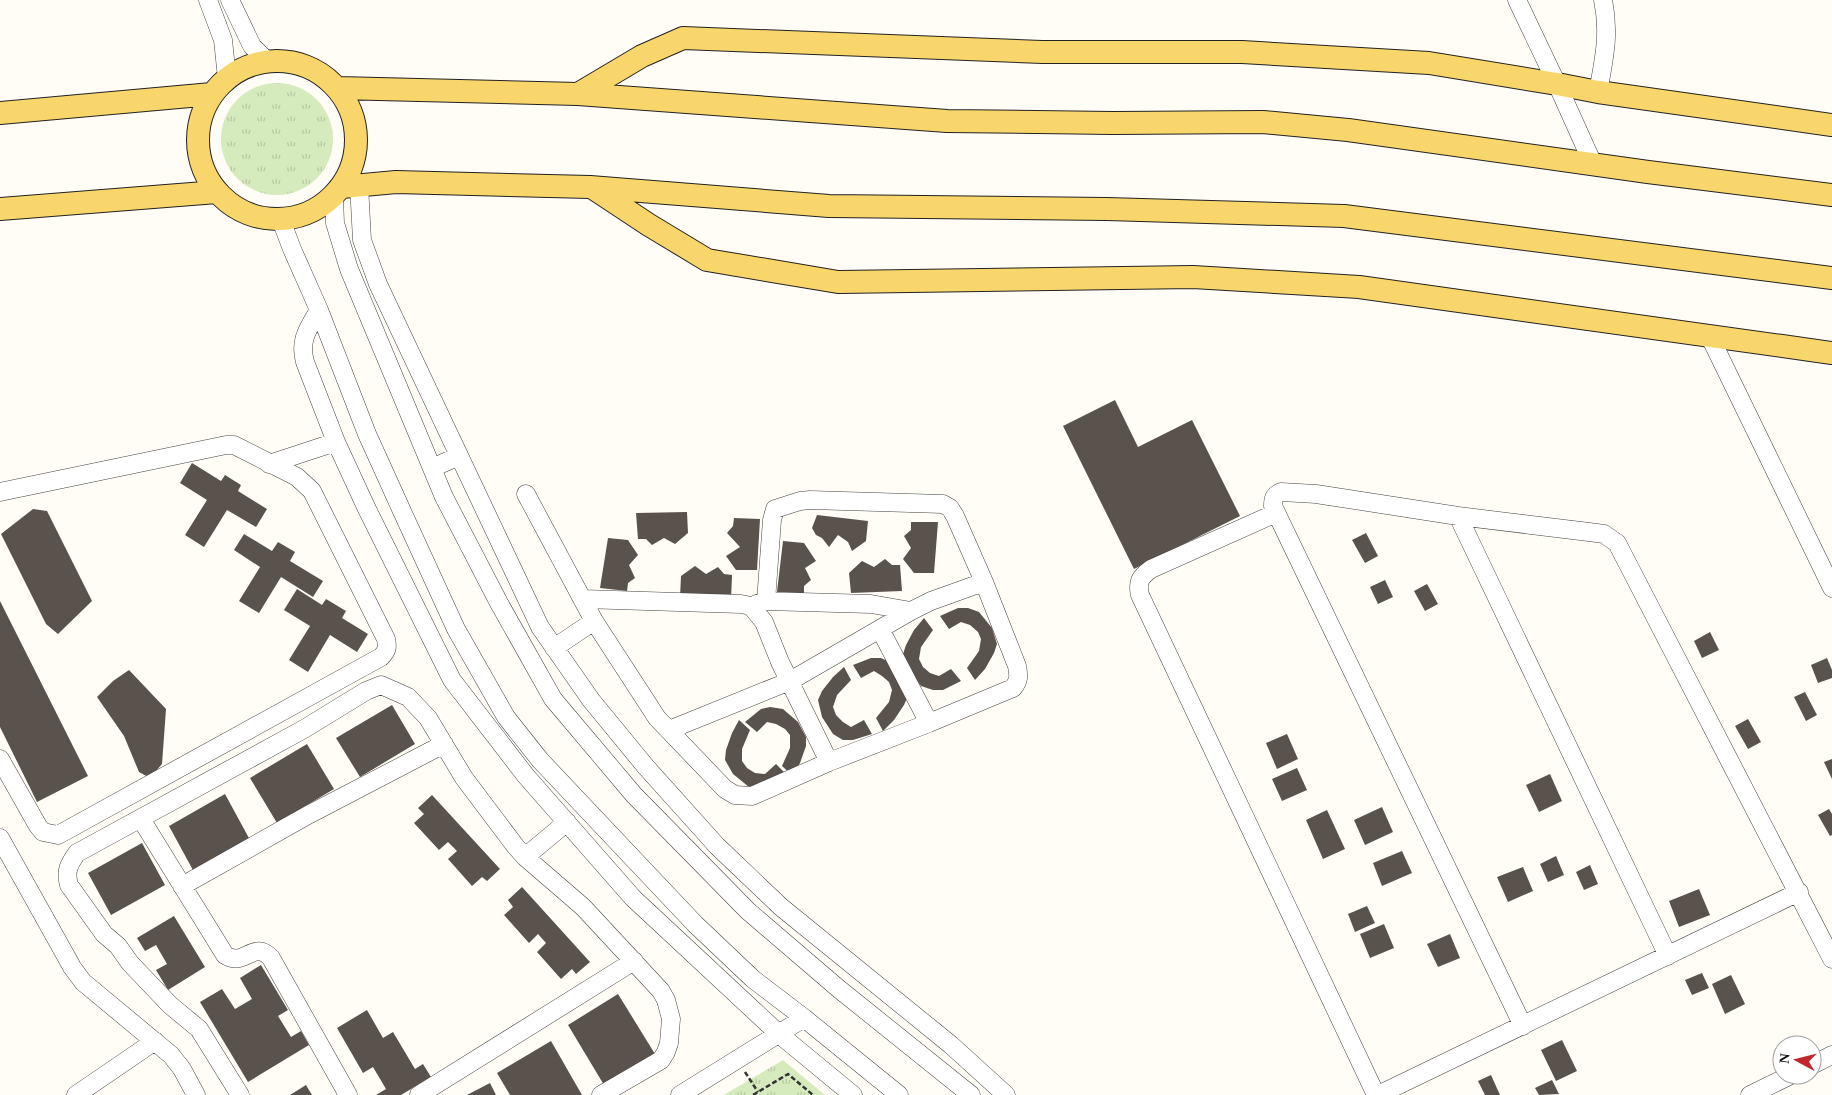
<svg xmlns="http://www.w3.org/2000/svg" width="1832" height="1095" font-family="Georgia,serif">
<style>
.park{fill:url(#park-tufts)}
.building{fill:#5a524d}
.lines{fill:none;stroke-linecap:round;stroke-linejoin:round}
.minor-casing{stroke:#444;stroke-width:19}
.major-casing{stroke:#222;stroke-width:24}
.path{stroke:#333;stroke-width:2.5;stroke-dasharray:5 2.5;stroke-linecap:butt}
.minor{stroke:#fff;stroke-width:18}
.major{stroke:#f9d66b;stroke-width:22}
</style>
<defs>
<pattern id="park-tufts" width="24" height="20" patternUnits="userSpaceOnUse" patternTransform="scale(1.25)"><rect width="24" height="20" fill="#d5ebbd"/><path d="M3 7l-1-3M5 7V3M7 7l1-3M15 17l-1-3M17 17v-4M19 17l1-3" fill="none" stroke="#b6c8a1"/></pattern>
</defs>
<rect width="100%" height="100%" fill="#fffdf5"/>
<path class="park" d="M221 139a56 56 0 1 1 112 0a56 56 0 1 1-112 0Z
M783,1060L825,1095H724Z"/>
<path class="building" d="M1115,400L1138,447L1192,420L1240,516L1134,569L1063,426Z
M192,463L221,481L225,475L241,485L238,491L267,509L256,527L227,510L204,547L185,535L207,500L180,483Z
M33,509L47,511L92,601L58,634L46,624L1,534Z
M687,512L688,533L675,544L664,538L652,545L646,539H638L636,513Z
M817,515L868,521L866,541L852,551L848,542L838,535L829,547L822,538L816,535L812,528Z
M734,518L760,519L757,570H736L726,556L740,547L727,533L733,526Z
M911,522H938L934,573H914L903,559L911,548L904,536L911,530Z
M1366,533L1378,556L1365,563L1352,540Z
M244,534L272,551L278,542L295,552L290,561L323,581L313,597L281,577L259,613L239,601L260,567L234,550Z
M608,538L628,540L638,555L629,565L635,578L628,583L627,591L600,588Z
M783,541L804,543L816,561L805,568L811,580L804,586V594L777,592Z
M885,559L892,565H900L902,591L851,593L849,573L862,561L874,567Z
M695,566L706,574L718,567L724,574L732,575L731,601L680,597L681,576Z
M1385,580L1393,597L1378,604L1370,587Z
M1427,584L1438,604L1425,611L1414,591Z
M297,589L322,605L326,599L346,611L342,618L368,634L357,652L330,635L308,672L289,660L310,626L284,610Z
M0,601L88,776L37,802L0,727Z
M958,608H968L979,612L992,628L997,644L994,653L985,669L975,680L967,668L979,651L981,639L978,632L970,625L961,622L949,629L940,616Z
M924,618L933,630L921,647L919,659L923,667L930,673L939,676L951,669L961,681L943,690H933L921,686L908,670L903,654L906,645L914,630Z
M1710,632L1719,650L1702,658L1694,641Z
M871,658H881L892,663L908,696L904,705L894,720L883,731L876,718L889,702L892,690L889,682L882,676L874,671L861,678L853,665Z
M1827,658L1832,670V678L1818,683L1811,665Z
M844,667L851,680L837,695L833,707L836,715L843,722L851,727L864,720L872,734L853,740H843L833,734L822,717L818,700L822,691L833,677Z
M129,670L166,709L162,764L150,778L139,772L124,736L97,697L113,681Z
M1805,692L1817,715L1806,721L1794,697Z
M392,705L415,744L360,777L336,738Z
M770,707L783,709L798,722L806,737V746L800,763L793,776L782,766L790,748V735L785,729L776,724L767,722L757,732L745,722L761,709Z
M1748,719L1761,742L1748,749L1735,726Z
M739,720L750,730L742,749V761L747,768L755,773L765,774L776,764L787,775L771,787H749L733,774L725,760L726,750L732,733Z
M1287,734L1298,759L1277,769L1266,743Z
M307,744L334,789L277,823L250,778Z
M1832,759V779L1824,762Z
M1297,768L1307,790L1282,801L1272,779Z
M1550,774L1562,801L1539,812L1526,785Z
M225,794L250,840L194,872L169,826Z
M432,795L500,869L487,881L482,877L472,886L448,859L457,851L448,842L439,850L414,823L424,814L418,808Z
M1382,807L1393,832L1365,845L1354,820Z
M1829,809L1832,814V835L1830,836L1818,815Z
M1327,810L1345,849L1323,859L1306,820Z
M142,843L165,885L111,915L88,873Z
M1402,851L1412,873L1382,886L1373,863Z
M1556,856L1564,875L1548,882L1540,864Z
M1590,865L1598,884L1584,890L1576,872Z
M1523,867L1533,891L1508,902L1497,877Z
M522,887L590,962L576,974L572,969L561,979L537,952L546,943L538,934L529,943L504,915L513,907L508,900Z
M1699,889L1710,915L1679,927L1669,901Z
M1367,906L1375,923L1355,932L1348,914Z
M174,916L205,967L168,990L156,970L167,964L156,945L145,951L137,938Z
M1384,924L1394,948L1370,958L1360,934Z
M1450,934L1460,958L1438,967L1427,944Z
M261,965L288,1010L278,1016L291,1037L301,1031L309,1045L248,1082L200,1002L222,989L235,1009L252,999L240,978Z
M1702,973L1709,988L1692,995L1685,980Z
M1731,975L1745,1004L1725,1014L1712,984Z
M618,994L655,1054L604,1085L568,1025Z
M367,1010L383,1038L393,1032L415,1069L423,1064L431,1077L401,1095H376L386,1089L373,1067L363,1073L337,1028Z
M1562,1040L1577,1071L1556,1081L1541,1050Z
M551,1041L582,1095H510L497,1073Z
M1491,1075L1500,1095H1485L1478,1081Z
M1552,1080L1559,1094L1539,1095L1535,1088Z
M490,1083L496,1095H467Z
M306,1085L312,1095H290Z"/>
<g class="lines">
<defs>
<path id="minor" d="M208,0L223,40L227,78
M230,0L252,46L266,60
M1517,0L1557,84L1593,164
M1598,92C1604,59 1610,34 1603,0
M359,185L362,240L378,284L540,627L591,700L646,767L717,846L781,907L951,1045L1006,1095
M334,196L335,223L349,269L444,497L499,603L553,699L634,795L748,911L839,989L971,1095
M281,220L292,249L319,310L367,434L401,509L456,629L506,717L540,760L695,924L753,979L804,1018L899,1095
M319,310C308,329 299,340 305,362L336,442L366,507L452,680L526,776L633,898L779,1034L853,1095
M1709,335L1832,588
M269,464L336,442
M432,468L459,456
M0,492L226,445H234L297,477L312,491L386,639C388,647 387,651 381,657L58,835L43,832L38,826L0,759
M526,494L594,621L657,718L725,789L735,795L752,796L829,762L929,723L1013,688C1019,681 1019,676 1017,666L984,582L955,516L950,508L943,504L810,500L800,501L775,509L772,520L766,601
M1276,513L1151,569C1140,577 1137,582 1140,595L1376,1095L1380,1094L1799,892
M1458,516L1668,956
M583,599L741,604L751,606L764,622L780,662L829,762
M756,604L766,601L871,604L911,611
M880,629L929,723
M554,648L594,621
M669,730L790,681L911,611L931,601L984,582
M141,819L225,955C245,968 253,939 271,958L348,1095
M0,838L72,967L83,982L171,1055L182,1069L196,1095
M525,857L567,822
M182,886L308,815L444,744
M1523,1026L1273,506C1273,498 1274,495 1281,492L1316,494L1458,516L1589,532L1604,534L1617,543L1832,959
M1812,1065L1832,1055
M76,1095L155,1041
M240,1095L199,1029L170,1005L130,963L118,946L104,934L69,885C65,871 69,864 77,853L304,729L366,691L381,685L408,697L428,718L464,778L516,847L525,857L583,907L661,991L666,1000L671,1019L669,1043L666,1052L661,1060L601,1095
M419,1095L634,961
M680,1095L804,1018
M1750,1095L1791,1075"/>
<path id="major" d="M198 140a79 79 0 1 1 158 0a79 79 0 1 1-158 0Z
M338,88L578,94L947,121L1113,123L1263,122L1348,130L1648,172L1832,195
M578,94L642,56L683,38L1042,52H1242L1429,63L1557,84L1598,92L1832,125
M0,113L212,94
M342,187L396,182L590,187L829,206L1107,209L1344,216L1832,278
M593,188L649,225L707,260L838,282L1193,277L1359,287L1832,353
M0,209L217,192"/>
</defs>
<use href="#minor" class="minor-casing"/>
<use href="#major" class="major-casing"/>
<path class="path" d="M745,1072L758,1092
M753,1095L788,1074L813,1095"/>
<use href="#minor" class="minor"/>
<use href="#major" class="major"/>
</g>
<g transform="translate(1797 1060) rotate(277)"><circle r="24" fill="#ffffff" stroke="#a0a0a0"/>
<path d="M0-4L9 19L0 12L-9 19Z" fill="#c4262e"/>
<text y="-8" font-size="14" font-weight="bold" text-anchor="middle" fill="#111111">N</text>
</g>
</svg>
